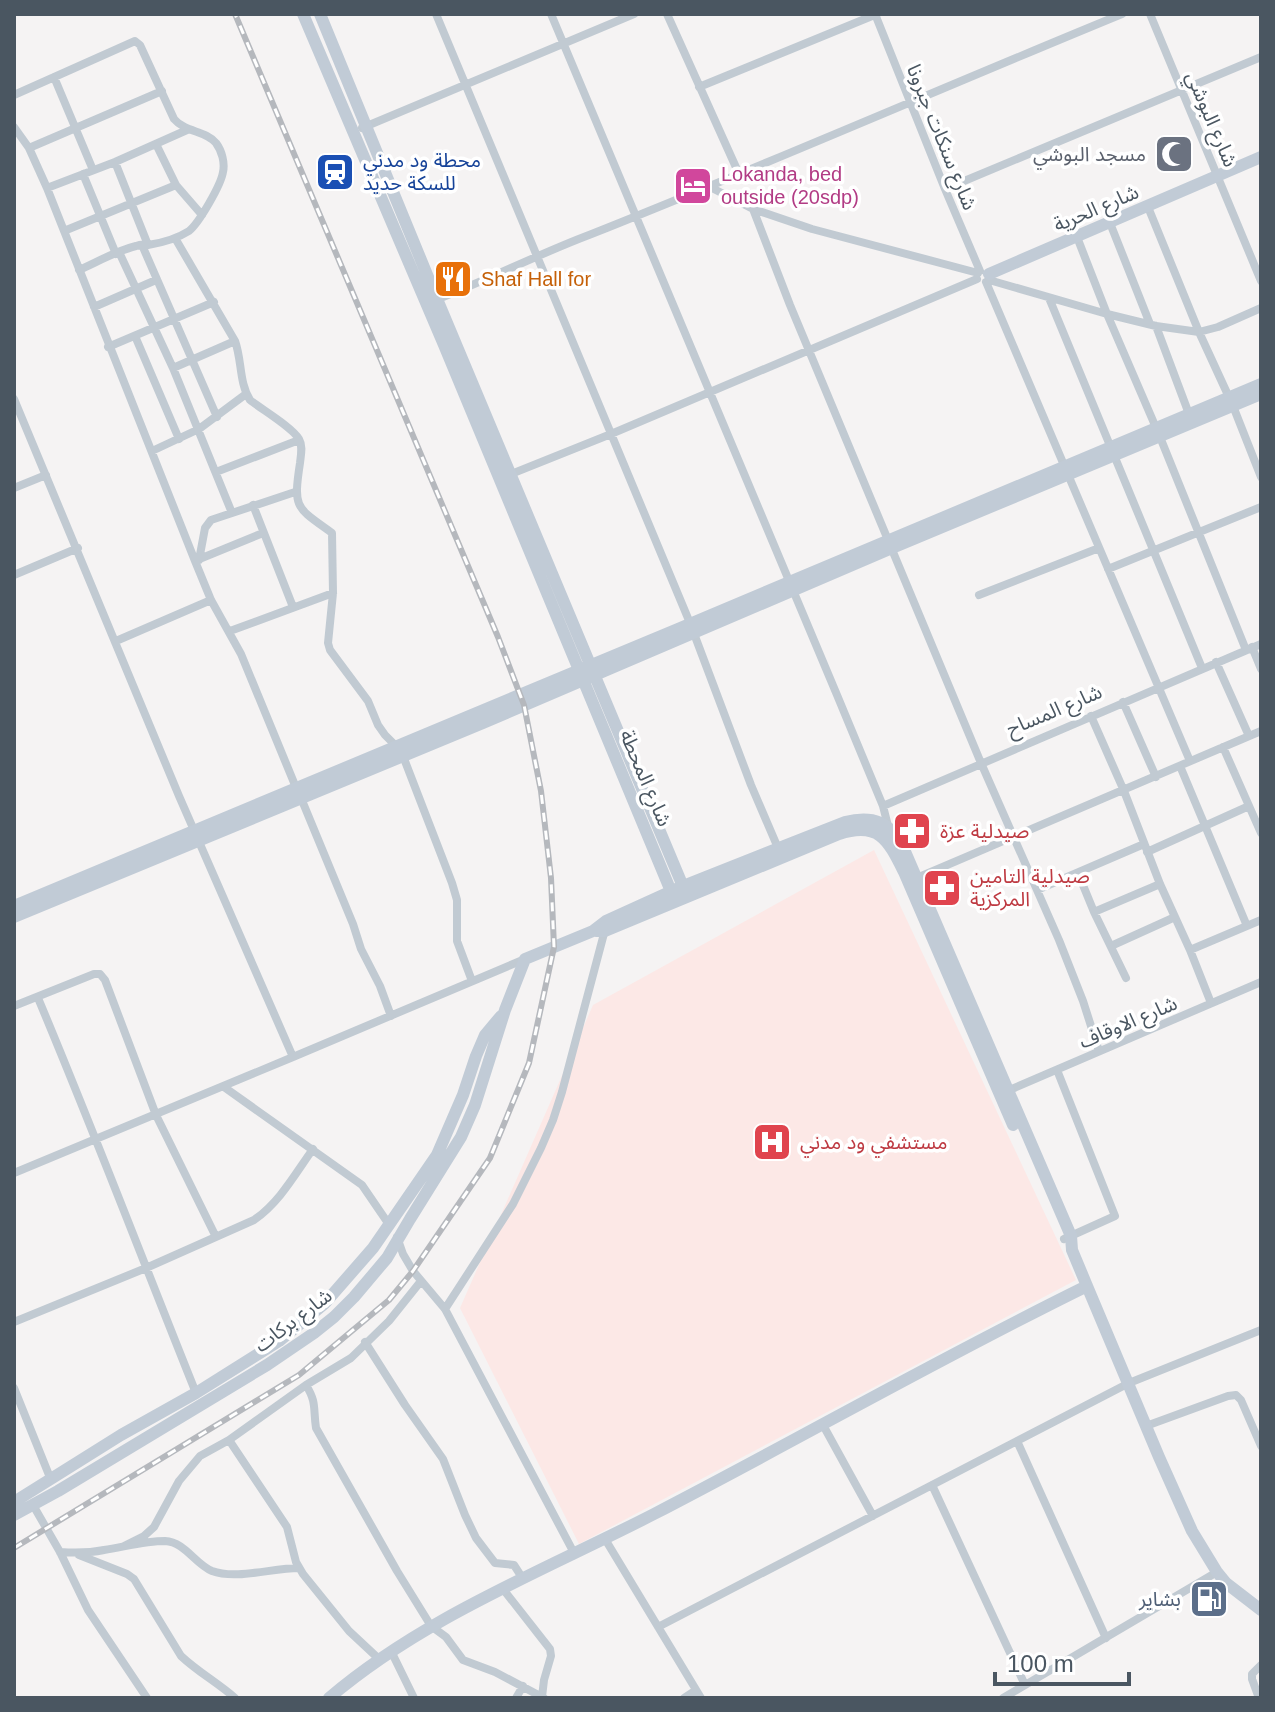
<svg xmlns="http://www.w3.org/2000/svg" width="1275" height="1712" font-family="Arial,'Noto Sans Arabic',sans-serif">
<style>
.medical{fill:#fce8e6}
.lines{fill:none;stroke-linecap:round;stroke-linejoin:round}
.street{stroke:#c1cad2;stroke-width:8}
.secondary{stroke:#c1cbd6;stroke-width:12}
.rail-casing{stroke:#b5b8bd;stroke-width:6}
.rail{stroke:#fff;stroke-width:3;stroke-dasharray:9;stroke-linecap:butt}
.labels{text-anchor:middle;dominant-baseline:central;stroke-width:7;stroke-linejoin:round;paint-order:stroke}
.street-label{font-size:20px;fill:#4a5661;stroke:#fff}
.worship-label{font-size:20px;fill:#5b616d;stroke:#fff;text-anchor:end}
.transit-label{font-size:20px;fill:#164399;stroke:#fff;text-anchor:start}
.hotel-label{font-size:20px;fill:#b23c85;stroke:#fff;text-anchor:start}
.food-label{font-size:20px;fill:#c56008;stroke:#fff;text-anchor:start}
.health-label{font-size:20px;fill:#be3a42;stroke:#fff;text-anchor:start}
.service-label{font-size:20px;fill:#4e5e75;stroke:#fff;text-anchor:end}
</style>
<rect width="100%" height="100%" fill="#f5f3f3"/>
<path class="medical" d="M874,850L1076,1280L579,1544L460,1308L593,1005Z"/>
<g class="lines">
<path class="street" d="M436,14L690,623L751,785L778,848
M551,14L837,695L883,806L888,826L886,829
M667,14L739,174
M875,14L945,189L980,271
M1150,14L1261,281
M54,77L93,170
M699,87L877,14
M14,95L135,41L140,45L174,119C186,133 205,130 216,143C222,151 225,163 223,172C221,185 199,223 189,231C178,238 161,243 148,245C138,246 146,243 136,246C116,251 97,262 79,270
M14,127L29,148L47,188L195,561L211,600L241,654L297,790
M362,128L634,14
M156,144L176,185L202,215
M29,148L162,91
M115,162L148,245
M83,174L116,254
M710,187L753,209L812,229L978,273
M47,188L115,162L187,130
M945,189L1261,57
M1148,207L1199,332L1233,406L1261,477
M753,209L790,305L981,763L1059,940L1083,1001L1099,1051
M1110,223L1150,324
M64,231L176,185
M1077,237L1107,314L1160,437L1246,650
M175,238L235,341C242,360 239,383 250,400C261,409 292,427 299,439C303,446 301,454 300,463C293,509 296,507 332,533L333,593L328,643L330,650L368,701L378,725L385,735L397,747
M142,245L217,417
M119,252L173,368L232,513
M989,280L1107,314L1156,326L1199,332L1218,327L1261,308
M986,282L1190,761
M1049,298L1202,668
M433,301C486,281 536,255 589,235C768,164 944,87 1122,14
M94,307L156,280
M1156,326L1189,414
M135,336L179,439
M108,347L214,302
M173,368L235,341
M14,399L179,796L293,1057L525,959
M152,451L199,429L246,394
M216,472L299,440
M506,476L611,434L977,279
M14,488L46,475
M253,505L293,607
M197,560L263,533
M199,560L205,528L211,520L295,492
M1108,569L1261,507
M14,575L78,548
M979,595L1099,548
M230,631L333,593
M116,641L211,600
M1252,647L1261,669
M1216,662L1249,736
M1123,702L1156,777
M1091,716L1124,791L1160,884L1190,950L1211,1003
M1223,747L1261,833
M403,756L452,883L457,900V941L472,981
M1180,766L1247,926
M301,798L353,924L361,949L380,986L391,1016
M883,806L1261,644
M1147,852L1249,806
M1078,873L1094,912L1126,978
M912,880L1261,731
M1037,890L1144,844
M1094,912L1160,884
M1111,946L1175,917
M1190,950L1261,920
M38,998C93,1129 143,1261 196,1393
M14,1006L94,974H100L105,980L156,1115L216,1237
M1057,1070L1115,1216L1064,1239
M224,1087L362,1185L390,1226
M1007,1091L1261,982
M14,1173L293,1057
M397,1237L403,1254L413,1271L445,1309L574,1553
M445,1309L513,1204L541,1148L553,1120L562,1092L606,926
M14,1322L146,1268L254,1220C280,1202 295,1174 313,1149
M365,1342L405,1405L443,1459L465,1515L476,1538L495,1563L514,1565L523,1579
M306,1385C317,1403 313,1408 316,1428L397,1571L431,1626L446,1637L463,1660L495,1672L544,1698
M14,1388L51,1480
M823,1425L873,1516
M1146,1426L1228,1396L1236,1395L1241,1400L1261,1446
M229,1440L287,1527L296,1562L303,1574L349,1631L379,1659
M1017,1441L1106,1638
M932,1485L1025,1685
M33,1505L60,1552L88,1610L147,1698
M605,1539L701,1698
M124,1546L144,1536L154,1527L179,1481L200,1456L229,1440L306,1385L351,1358L389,1321L421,1281
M60,1552C74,1553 89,1553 104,1550C124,1547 145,1541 165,1541C185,1542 195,1564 212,1571C236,1580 272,1568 299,1568
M79,1555L127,1574L134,1579L181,1656C198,1672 218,1683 235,1698
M503,1589L550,1649L551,1656L544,1680L542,1697
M658,1627L1129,1383L1261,1330
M391,1651L414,1698
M516,1698L523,1686
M684,1698L696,1690
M1003,1698L1217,1572
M1259,1698L1252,1679V1674L1261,1665"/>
<path class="secondary" d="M303,14L444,345L675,901
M320,14L437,299L687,896
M989,274L1261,157
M14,906C431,734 845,558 1261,384
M14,917L483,723L892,548L1261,394
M596,931H605L839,834C879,821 888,840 904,872L1013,1125
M14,1502L121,1435L196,1393L279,1341L325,1303L373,1248L437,1155L463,1095L476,1056L485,1035L501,1016
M14,1515L58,1491L267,1365L314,1333L334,1317L354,1297L387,1258L410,1219L461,1137L475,1105L505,1010L525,959L593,931L606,921L683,886L845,822C873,815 890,822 903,847L1071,1236L1072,1250L1087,1286L1159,1457L1192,1531L1217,1572L1226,1583L1261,1610
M329,1698C424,1617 543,1571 654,1514C799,1439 940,1358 1087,1286"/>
<defs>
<path id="rail" d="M14,1548L299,1375L389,1300L413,1271L490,1158L529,1063L554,947L551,878L541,791L524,705L498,637L235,14"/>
</defs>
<use href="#rail" class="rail-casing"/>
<use href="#rail" class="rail"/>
</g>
<defs>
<symbol id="mosque-square" viewBox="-11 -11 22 22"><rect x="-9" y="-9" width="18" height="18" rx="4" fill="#6b7280" stroke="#fff"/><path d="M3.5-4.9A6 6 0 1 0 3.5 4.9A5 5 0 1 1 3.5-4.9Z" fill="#fff"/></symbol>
<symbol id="station-square" viewBox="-11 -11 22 22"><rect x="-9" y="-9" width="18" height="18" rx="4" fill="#1a4fb4" stroke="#fff"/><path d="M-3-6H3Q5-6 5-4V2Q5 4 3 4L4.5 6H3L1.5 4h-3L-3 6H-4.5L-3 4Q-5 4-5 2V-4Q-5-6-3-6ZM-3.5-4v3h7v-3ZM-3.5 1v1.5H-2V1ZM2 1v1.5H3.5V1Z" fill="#fff"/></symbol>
<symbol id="hotel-square" viewBox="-11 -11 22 22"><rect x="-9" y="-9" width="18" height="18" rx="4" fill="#d1479c" stroke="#fff"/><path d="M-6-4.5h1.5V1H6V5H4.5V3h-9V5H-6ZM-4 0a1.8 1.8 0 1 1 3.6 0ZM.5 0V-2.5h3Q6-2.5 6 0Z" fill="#fff"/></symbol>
<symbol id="restaurant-square" viewBox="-11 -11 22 22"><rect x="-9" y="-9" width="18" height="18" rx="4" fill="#e8710a" stroke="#fff"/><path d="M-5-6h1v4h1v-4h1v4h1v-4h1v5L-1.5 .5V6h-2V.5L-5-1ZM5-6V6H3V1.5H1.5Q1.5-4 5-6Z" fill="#fff"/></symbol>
<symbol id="pharmacy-square" viewBox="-11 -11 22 22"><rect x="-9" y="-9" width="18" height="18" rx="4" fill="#e0444e" stroke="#fff"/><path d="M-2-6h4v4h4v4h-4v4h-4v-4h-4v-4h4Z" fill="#fff"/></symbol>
<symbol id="hospital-square" viewBox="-11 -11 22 22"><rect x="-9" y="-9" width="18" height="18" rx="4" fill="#e0444e" stroke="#fff"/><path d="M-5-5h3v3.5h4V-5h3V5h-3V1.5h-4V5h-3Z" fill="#fff"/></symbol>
<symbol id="fuel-square" viewBox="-11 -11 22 22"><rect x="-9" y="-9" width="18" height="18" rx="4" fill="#5c6f8a" stroke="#fff"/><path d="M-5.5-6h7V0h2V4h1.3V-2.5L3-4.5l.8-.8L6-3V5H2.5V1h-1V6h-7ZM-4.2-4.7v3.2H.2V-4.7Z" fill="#fff"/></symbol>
</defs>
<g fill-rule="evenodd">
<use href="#mosque-square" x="1152" y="132" width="44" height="44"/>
<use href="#station-square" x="313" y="150" width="44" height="44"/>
<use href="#hotel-square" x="671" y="164" width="44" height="44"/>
<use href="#restaurant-square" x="431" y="257" width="44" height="44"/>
<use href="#pharmacy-square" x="890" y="809" width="44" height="44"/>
<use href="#pharmacy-square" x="920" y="866" width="44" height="44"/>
<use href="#hospital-square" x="750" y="1120" width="44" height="44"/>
<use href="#fuel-square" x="1187" y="1577" width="44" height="44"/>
</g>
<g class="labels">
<g class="street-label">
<text transform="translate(1212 119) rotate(67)">شارع البوشي</text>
<text transform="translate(942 137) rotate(68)">شارع سنكات جبرونا</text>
<text transform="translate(1096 208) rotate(-23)">شارع الحرية</text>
<text transform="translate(1054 710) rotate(-23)">شارع المساح</text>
<text transform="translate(646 778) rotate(67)">شارع المحطة</text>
<text transform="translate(1128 1022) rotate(-23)">شارع الاوقاف</text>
<text transform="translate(293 1320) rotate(-37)">شارع بركات</text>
</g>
<g class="worship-label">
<text x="1146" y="154">مسجد البوشي</text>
</g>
<g class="transit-label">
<text x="363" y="160">محطة ود مدني<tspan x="363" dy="23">للسكة حديد</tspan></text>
</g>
<g class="hotel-label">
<text x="721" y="174">Lokanda, bed<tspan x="721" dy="23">outside (20sdp)</tspan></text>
</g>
<g class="food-label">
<text x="481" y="279">Shaf Hall for</text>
</g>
<g class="health-label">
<text x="940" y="831">صيدلية عزة</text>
<text x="970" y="876">صيدلية التامين<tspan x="970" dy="23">المركزية</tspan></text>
<text x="800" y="1142">مستشفي ود مدني</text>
</g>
<g class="service-label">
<text x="1181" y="1599">بشاير</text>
</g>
</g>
<rect width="1275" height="1712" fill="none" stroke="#4a5661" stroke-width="32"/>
<path d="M995 1672v12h134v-12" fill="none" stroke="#4a5661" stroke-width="4"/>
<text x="1007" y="1672" font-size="24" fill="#4a5661" stroke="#ffffff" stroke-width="6" paint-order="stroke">100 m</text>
</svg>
